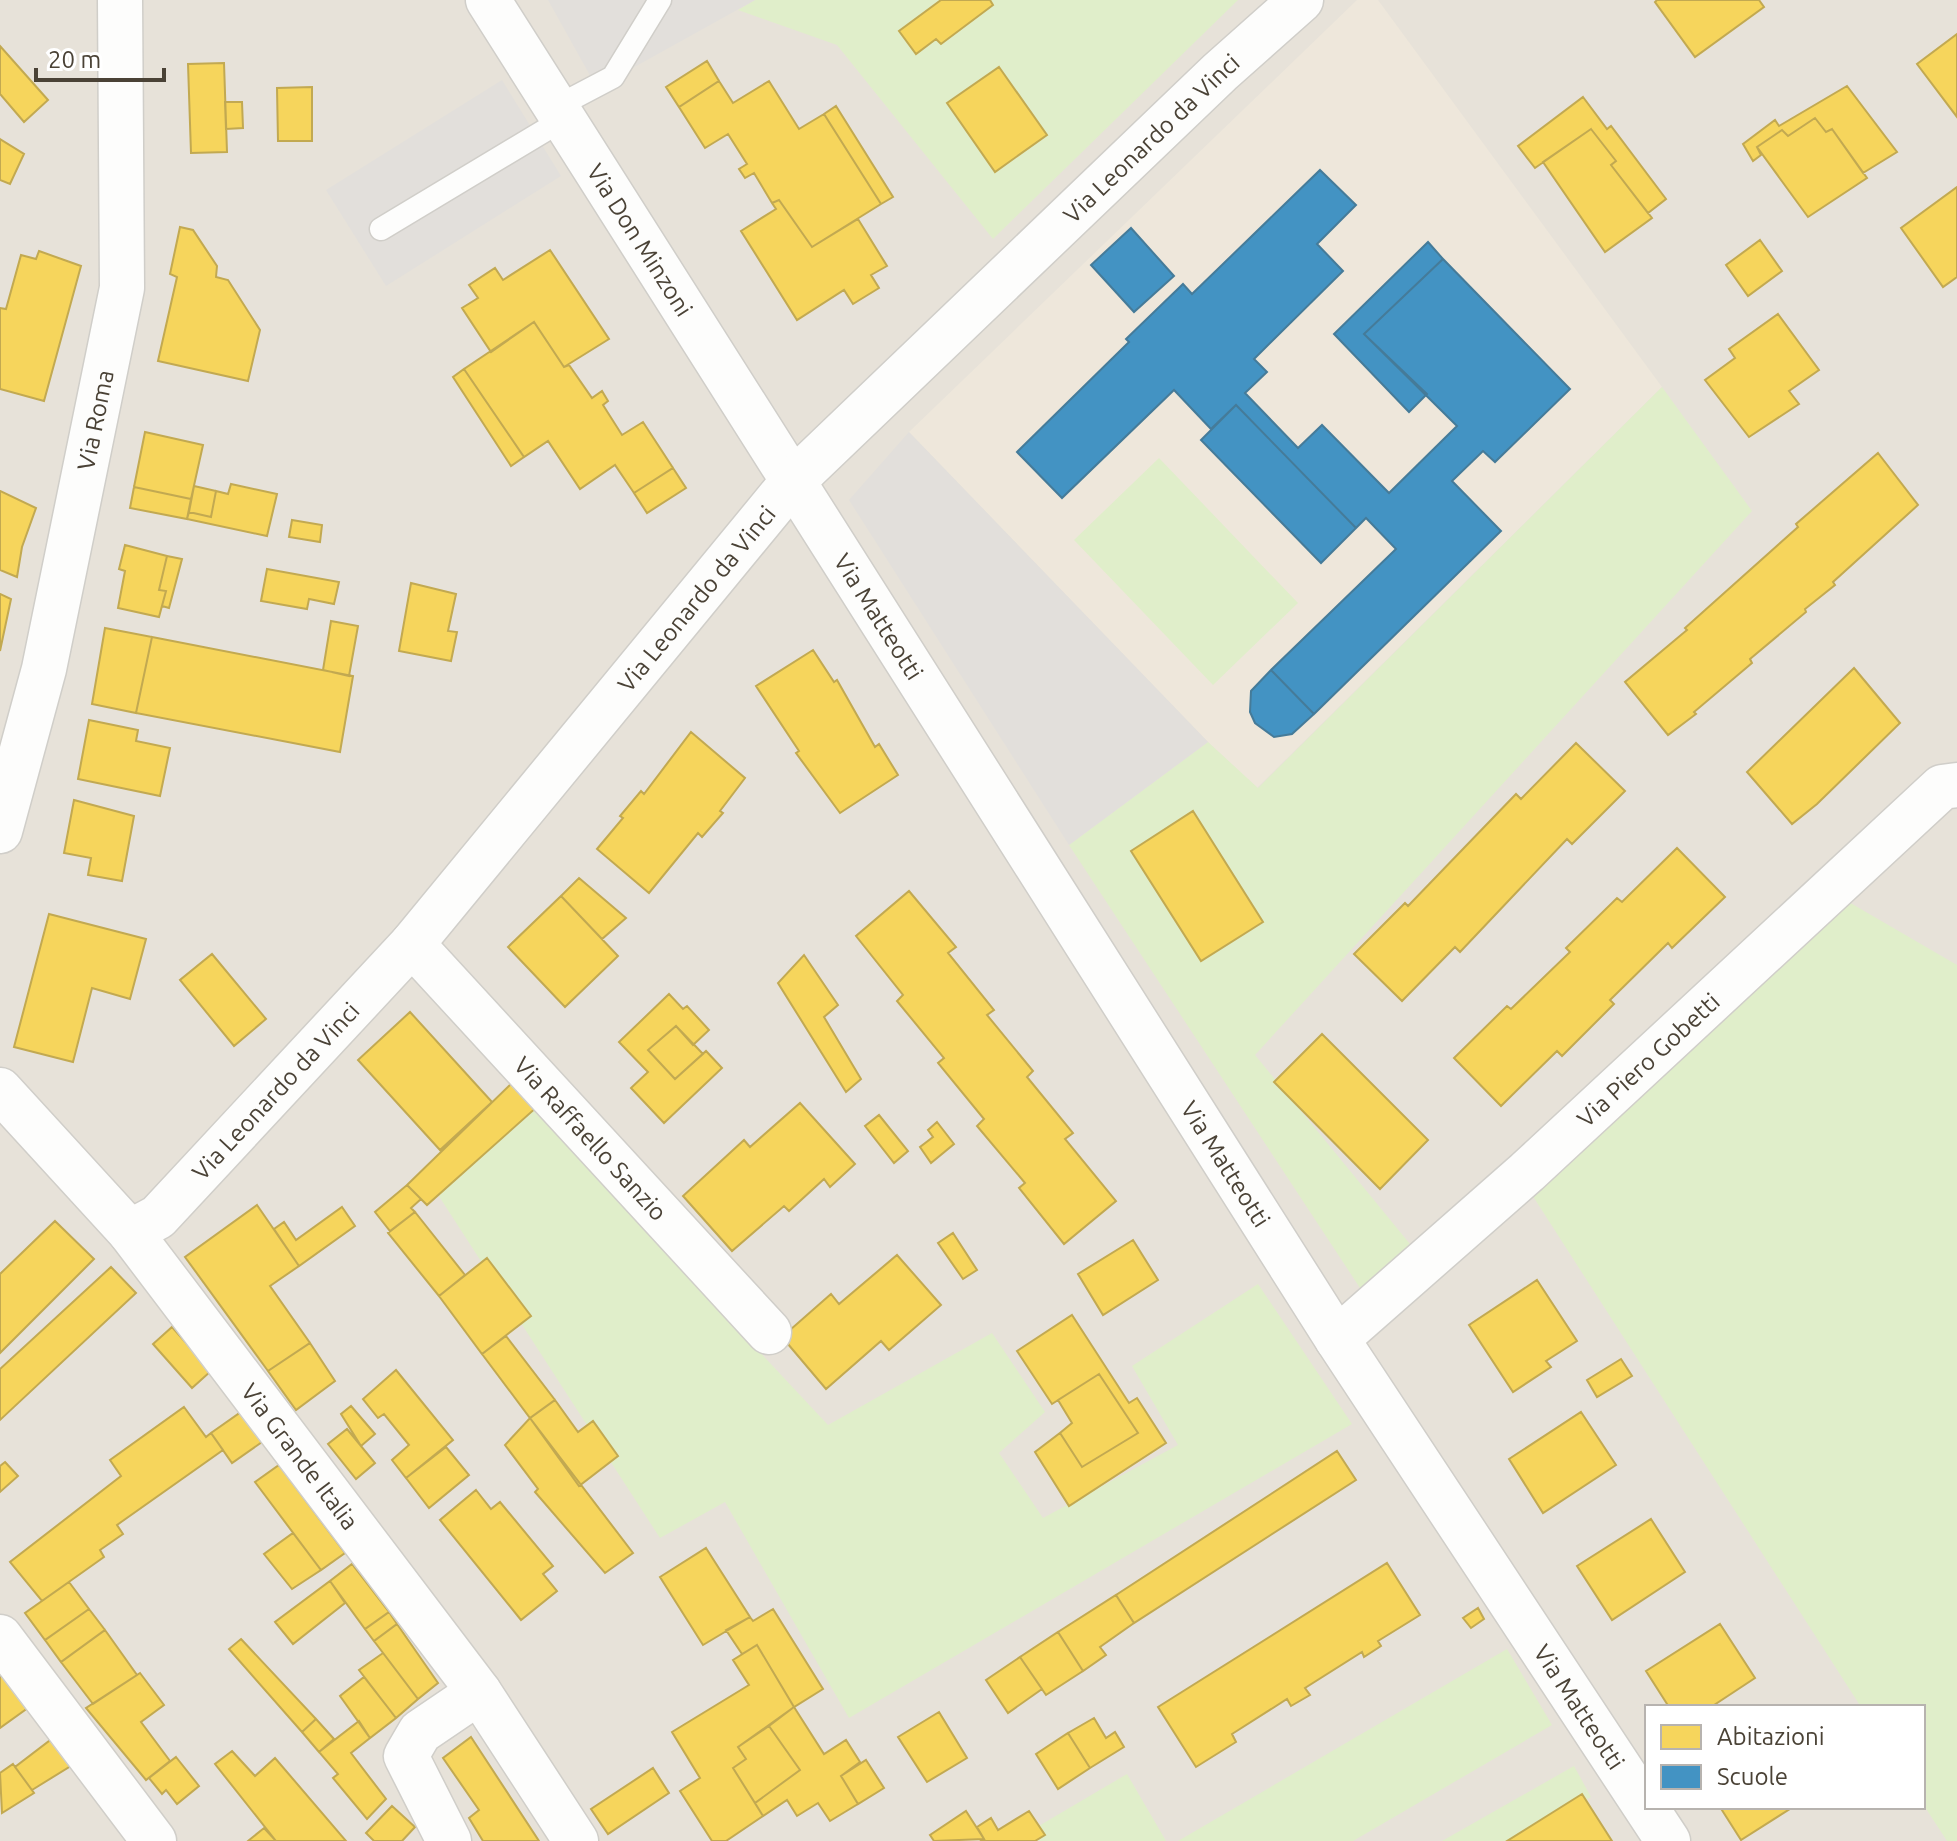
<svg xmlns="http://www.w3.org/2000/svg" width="1957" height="1841" font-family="Ubuntu,sans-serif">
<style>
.residential{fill:#e7e2d9;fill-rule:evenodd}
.education{fill:#eee7db}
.green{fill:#e0eeca}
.parking{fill:#e2dfdb}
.homes{fill:#f6d55c;stroke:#c2a951;stroke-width:2}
.schools{fill:#4393c3;stroke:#457b99;stroke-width:2}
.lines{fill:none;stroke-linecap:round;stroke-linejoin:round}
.service-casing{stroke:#d0cec9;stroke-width:25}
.minor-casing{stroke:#d0cec9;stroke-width:47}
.service{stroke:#fdfdfc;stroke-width:22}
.minor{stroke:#fdfdfc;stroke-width:44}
.labels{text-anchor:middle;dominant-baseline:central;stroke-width:8;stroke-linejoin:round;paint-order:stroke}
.street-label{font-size:24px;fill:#4a4236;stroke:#fff}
</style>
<rect width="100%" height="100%" fill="#f2f0ec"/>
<path class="residential" d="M0,0H1957V1841H0ZM1647,1707H1923V1807H1647Z"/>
<path class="education" d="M1357,0H1378L1662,387L1257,788L1208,742L909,432Z"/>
<path class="green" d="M755,0H1238L993,239L837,45L738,10Z
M1662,387L1752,511L1255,1055L1419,1255L1362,1291L1069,845L1208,742L1258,788Z
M1159,458L1298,603L1213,685L1074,540Z
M1835,894L1957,965V1841H1947L1923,1804V1707H1861L1527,1187Z
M523,1099L828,1425L992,1333L1045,1412L999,1453L1043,1518L1178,1445L1132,1366L1258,1284L1352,1424L849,1718L725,1502L660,1538L433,1187Z
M1507,1649L1552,1725L1353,1841H1178Z
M1574,1766L1591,1797L1512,1841H1442Z
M1127,1774L1166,1841H1022L1020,1837Z"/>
<path class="parking" d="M548,0H755L593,90L597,88Z
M502,80L561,176L386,286L326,190Z
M909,432L1208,742L1069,845L849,500Z"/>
<path class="homes" d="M941,0H990L993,5L941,44L936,39L916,54L899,31Z
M1657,0H1759L1764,7L1695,57L1655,2Z
M1957,34V117L1917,64Z
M0,46L48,100L24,122L0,94Z
M707,61L719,81L679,107L666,87Z
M224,63L227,152L191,153L188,64Z
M999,67L1047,135L995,172L947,103Z
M719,81L733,103L769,81L799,129L824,114L881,204L812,247L779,200L772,203L754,173L745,178L739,169L747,164L728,134L705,148L679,107Z
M1847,86L1897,152L1863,173L1832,129L1826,132L1815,118L1788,136L1782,130L1757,147L1761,155L1753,161L1743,144L1775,120L1779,126Z
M312,87V141H278L277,88Z
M1583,97L1607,129L1611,126L1666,199L1648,213L1611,165L1616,161L1591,129L1535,168L1518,146Z
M225,102H242L243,128L226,129Z
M836,106L893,197L881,204L824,114Z
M1815,118L1826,132L1832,129L1867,178L1808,217L1757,147L1782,130L1788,136Z
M1591,129L1616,161L1611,165L1652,218L1605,252L1543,162Z
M0,139L24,154L10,184L0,180Z
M1957,187V277L1943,287L1901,228Z
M779,200L812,247L858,219L887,266L871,275L879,288L853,304L844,290L797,320L741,231L776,209L772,203Z
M180,227L193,230L217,266L216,277L228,280L260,330L248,381L158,361L177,277L170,274Z
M1760,240L1782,271L1748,296L1726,265Z
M550,250L609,339L564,367L534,322L491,352L462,308L478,298L469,285L495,268L503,280Z
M39,251L81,266L44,401L0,389V308L6,309L21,255L36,259Z
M1778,314L1819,370L1789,391L1799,404L1749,437L1705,380L1735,358L1729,349Z
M534,322L564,367L569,365L592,398L602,391L608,401L603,405L622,435L643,422L673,468L634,493L615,465L580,489L548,441L524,457L464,369Z
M464,369L524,457L511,466L453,377Z
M145,432L203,445L191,499L134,487Z
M1878,453L1918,505L1833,582L1835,585L1805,609L1806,612L1750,659L1752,663L1694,712L1696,714L1668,735L1625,682L1687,630L1685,628L1798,527L1796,524Z
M673,468L686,488L647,513L634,493Z
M231,484L277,494L267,536L187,519L189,512L211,517L216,491L228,494Z
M194,486L216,491L211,517L189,512Z
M134,487L191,499L187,519L130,508Z
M0,491L36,508L22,547L17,577L0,570Z
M292,520L322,525L320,542L289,537Z
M125,545L167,556L159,590L166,591L159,617L118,608L125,571L119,569Z
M167,556L182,559L169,608L162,606L166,591L159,590Z
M267,569L339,582L334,604L309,599L307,609L261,601Z
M411,583L456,594L448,631L457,632L451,661L399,651Z
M0,594L11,599L0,651Z
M331,621L358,626L349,676L323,670Z
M105,628L152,637L136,713L92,704Z
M152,637L353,676L340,752L136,713Z
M813,650L834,682L837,680L875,747L879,744L898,775L840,813L796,753L799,751L756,686Z
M1854,668L1900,723L1817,804L1792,824L1747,772Z
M89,720L138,730L136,741L170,748L160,796L78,779Z
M691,732L745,778L720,811L723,813L702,837L698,833L649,893L597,849L623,818L620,816L641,791L644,794Z
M1576,743L1625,791L1572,844L1567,839L1460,952L1455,947L1402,1001L1354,954L1405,903L1408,906L1516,794L1521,799Z
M74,800L134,816L122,881L88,875L91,858L64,853Z
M1193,811L1263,922L1201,961L1131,851Z
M1677,848L1725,897L1672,948L1668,943L1610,1000L1614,1004L1562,1056L1557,1051L1501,1106L1454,1058L1507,1006L1511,1009L1570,952L1566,948L1617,898L1622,902Z
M579,878L626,918L602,939L561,896Z
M909,891L956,947L948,953L994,1010L987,1015L1033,1071L1027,1077L1073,1133L1065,1139L1116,1201L1064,1244L1019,1188L1025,1183L977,1126L984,1119L938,1063L944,1058L897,1001L903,995L856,936Z
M561,896L618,956L565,1007L508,947Z
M49,914L146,939L130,999L92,988L73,1062L14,1047Z
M212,954L266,1019L234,1046L180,980Z
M804,955L838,1005L824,1017L861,1079L846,1092L778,983Z
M669,994L683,1009L687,1006L709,1030L693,1045L676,1026L648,1050L675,1079L706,1051L722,1068L664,1123L631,1088L648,1072L619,1042Z
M410,1012L492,1102L440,1150L358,1060Z
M676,1026L703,1054L675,1079L648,1050Z
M1322,1034L1428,1140L1380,1189L1274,1082Z
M515,1080L538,1106L427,1205L407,1185Z
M800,1103L855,1164L830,1187L824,1179L789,1211L784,1206L732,1251L683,1196L744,1140L750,1147Z
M879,1115L908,1151L894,1163L865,1126Z
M937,1122L954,1144L931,1163L920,1147L933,1137L928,1130Z
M407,1185L421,1199L411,1208L415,1212L390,1231L375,1212Z
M257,1205L299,1266L270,1286L310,1343L268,1371L185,1257Z
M342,1207L355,1226L299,1266L274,1229L284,1222L296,1240Z
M415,1212L465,1275L439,1296L388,1233Z
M55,1221L94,1259L0,1353V1274Z
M953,1233L977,1270L963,1279L938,1243Z
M1133,1240L1158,1280L1103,1315L1078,1274Z
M897,1255L941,1305L889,1350L881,1341L826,1389L782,1337L831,1294L839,1304Z
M487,1258L531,1316L482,1354L439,1296Z
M111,1267L136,1293L0,1420V1369Z
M1537,1280L1577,1341L1546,1361L1551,1367L1513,1392L1469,1325Z
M1072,1315L1129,1403L1137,1398L1166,1443L1069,1506L1035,1452L1060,1433L1082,1467L1138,1433L1099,1374L1052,1404L1017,1351Z
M172,1327L211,1371L192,1388L153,1344Z
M506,1336L555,1400L530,1418L482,1354Z
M310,1343L335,1381L296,1410L268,1371Z
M1621,1359L1632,1376L1597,1397L1587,1380Z
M396,1370L453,1440L406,1478L392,1460L409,1445L384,1414L378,1418L363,1399Z
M1099,1374L1138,1433L1082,1467L1060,1433L1072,1423L1058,1400Z
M555,1400L578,1432L593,1421L618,1456L579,1486L530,1418Z
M351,1406L375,1434L361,1446L341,1414Z
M184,1407L206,1437L211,1433L223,1450L117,1525L123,1534L100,1550L104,1557L42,1601L10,1562L121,1476L110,1460Z
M241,1412L262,1442L232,1463L211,1433Z
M1581,1412L1616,1465L1543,1513L1509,1459Z
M530,1418L633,1553L605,1573L535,1492L538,1489L505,1445Z
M347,1429L375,1463L356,1479L328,1444Z
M446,1447L469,1475L429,1508L406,1478Z
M1337,1451L1356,1480L1134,1623L1116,1595Z
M5,1462L18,1476L0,1492V1466Z
M279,1465L345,1553L321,1570L255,1482Z
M476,1490L491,1509L500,1502L553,1566L543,1574L557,1591L521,1620L440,1520Z
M1651,1519L1685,1572L1612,1620L1577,1566Z
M293,1533L321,1570L292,1589L264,1554Z
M706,1548L750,1617L703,1645L660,1577Z
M1387,1563L1420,1615L1378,1641L1381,1646L1364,1657L1362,1652L1305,1688L1310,1695L1291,1706L1287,1699L1232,1734L1236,1742L1196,1767L1158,1707Z
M352,1564L389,1612L365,1629L330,1581Z
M330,1581L345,1603L293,1644L275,1622Z
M69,1582L89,1609L45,1640L25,1613Z
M1116,1595L1134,1623L1100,1647L1106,1655L1083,1671L1058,1632Z
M1478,1608L1484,1619L1471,1628L1463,1618Z
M89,1609L105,1630L61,1662L45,1640Z
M773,1609L823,1689L794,1707L757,1645L742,1654L726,1630L750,1617L753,1621Z
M389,1612L397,1624L374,1641L365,1629Z
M397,1624L438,1683L418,1699L374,1641Z
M1720,1624L1755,1678L1711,1707H1669L1646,1671Z
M105,1630L137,1675L93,1704L61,1662Z
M1058,1632L1083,1671L1046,1695L1020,1657Z
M241,1639L316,1719L302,1732L229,1649Z
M757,1645L794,1707L738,1747L746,1759L733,1768L763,1816L726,1841H712L680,1791L700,1778L672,1732L749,1685L733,1660Z
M383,1653L418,1699L396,1718L359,1670Z
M0,1657L32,1705L0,1728Z
M1020,1657L1042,1689L1008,1713L986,1680Z
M140,1673L164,1705L141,1722L170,1761L146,1780L86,1708Z
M364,1677L396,1718L370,1738L340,1696Z
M794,1707L824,1754L846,1740L860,1762L841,1776L858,1804L830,1821L818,1803L797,1816L787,1800L763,1816L755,1803L800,1770L769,1726Z
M939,1712L967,1758L927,1782L898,1737Z
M1094,1718L1106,1738L1115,1732L1124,1747L1090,1768L1068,1733Z
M316,1719L334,1739L319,1752L302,1732Z
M359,1721L370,1738L351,1753L386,1799L367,1819L333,1778L338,1774L319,1752Z
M769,1726L800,1770L755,1803L733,1768L746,1759L738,1747Z
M1068,1733L1090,1768L1058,1789L1036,1754Z
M471,1737L539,1841H483L469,1818L479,1810L443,1758Z
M53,1738L74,1764L32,1790L15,1767Z
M232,1751L255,1776L275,1758L346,1841H276L215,1764Z
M176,1757L199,1786L177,1804L166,1790L162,1794L149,1778Z
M866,1760L884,1788L858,1804L841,1776Z
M13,1764L34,1793L2,1813L0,1773Z
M653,1768L669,1793L608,1834L591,1809Z
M1582,1794L1612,1841H1507Z
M392,1806L415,1827L402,1841H374L366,1833Z
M1720,1807H1793L1741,1840Z
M966,1811L984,1839L934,1841L930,1835Z
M1029,1811L1045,1835L1035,1841H981L984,1839L977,1827L991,1818L998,1830Z
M264,1828L276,1841H248Z"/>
<path class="schools" d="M1320,170L1356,205L1317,244L1343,271L1254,359L1267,372L1245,393L1298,448L1322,425L1389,493L1457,426L1364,334L1443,259L1570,389L1495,462L1483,451L1452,481L1501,531L1314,714L1271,670L1396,549L1366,518L1356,528L1236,405L1211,429L1174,390L1062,498L1017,452L1129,342L1126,339L1183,284L1192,294Z
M1131,228L1174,276L1134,312L1091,265Z
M1428,242L1443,259L1364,334L1427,394L1409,412L1334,334Z
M1236,405L1356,528L1321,563L1201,440Z
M1271,670L1314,714L1292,734L1274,737L1255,723L1250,712L1251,691Z"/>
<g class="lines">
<defs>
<path id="service" d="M556,107L613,77L660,0
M381,229L564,119"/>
<g id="minor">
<path id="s1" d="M488,0L1337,1339L1668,1841"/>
<path id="s2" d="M0,831L44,669L122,288L120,0"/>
<path id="s3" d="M412,944L769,1332"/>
<path id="s4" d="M0,1090L130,1232L479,1692L576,1841"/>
<path id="s5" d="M130,1232L158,1217L412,944L793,481L1220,72L1301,0"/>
<path id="s6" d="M1337,1339L1527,1172L1942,787L1957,785"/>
<path d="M0,1637L154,1841"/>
<path d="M449,1841L406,1756L420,1732L479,1692"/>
</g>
</defs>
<use href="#service" class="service-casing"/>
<use href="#minor" class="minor-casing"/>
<use href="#service" class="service"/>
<use href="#minor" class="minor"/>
</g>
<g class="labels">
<g class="street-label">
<text stroke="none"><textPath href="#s5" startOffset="1500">Via Leonardo da Vinci</textPath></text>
<text stroke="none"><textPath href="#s1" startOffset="284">Via Don Minzoni</textPath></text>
<text stroke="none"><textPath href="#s2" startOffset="422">Via Roma</textPath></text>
<text stroke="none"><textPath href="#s5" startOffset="852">Via Leonardo da Vinci</textPath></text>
<text stroke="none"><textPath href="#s1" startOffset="730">Via Matteotti</textPath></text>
<text stroke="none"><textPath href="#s6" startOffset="418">Via Piero Gobetti</textPath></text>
<text stroke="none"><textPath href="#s5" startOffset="204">Via Leonardo da Vinci</textPath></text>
<text stroke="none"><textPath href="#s3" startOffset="264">Via Raffaello Sanzio</textPath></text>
<text stroke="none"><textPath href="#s1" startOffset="1378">Via Matteotti</textPath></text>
<text stroke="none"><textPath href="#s4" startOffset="474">Via Grande Italia</textPath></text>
<text stroke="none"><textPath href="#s1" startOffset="2026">Via Matteotti</textPath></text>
</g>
</g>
<rect x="1645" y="1705" width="280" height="104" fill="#ffffff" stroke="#b7b3af" stroke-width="2"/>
<rect x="1661" y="1725" width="40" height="24" fill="#f6d55c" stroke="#b7b3af" stroke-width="2"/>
<text x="1717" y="1745" font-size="24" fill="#4a4236">Abitazioni</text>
<rect x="1661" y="1765" width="40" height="24" fill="#4393c3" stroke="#b7b3af" stroke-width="2"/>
<text x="1717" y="1785" font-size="24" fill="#4a4236">Scuole</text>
<path d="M36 68v12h128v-12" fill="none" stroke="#4a4236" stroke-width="4"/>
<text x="48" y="68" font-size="24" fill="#4a4236" stroke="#ffffff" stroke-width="6" paint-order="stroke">20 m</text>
</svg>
